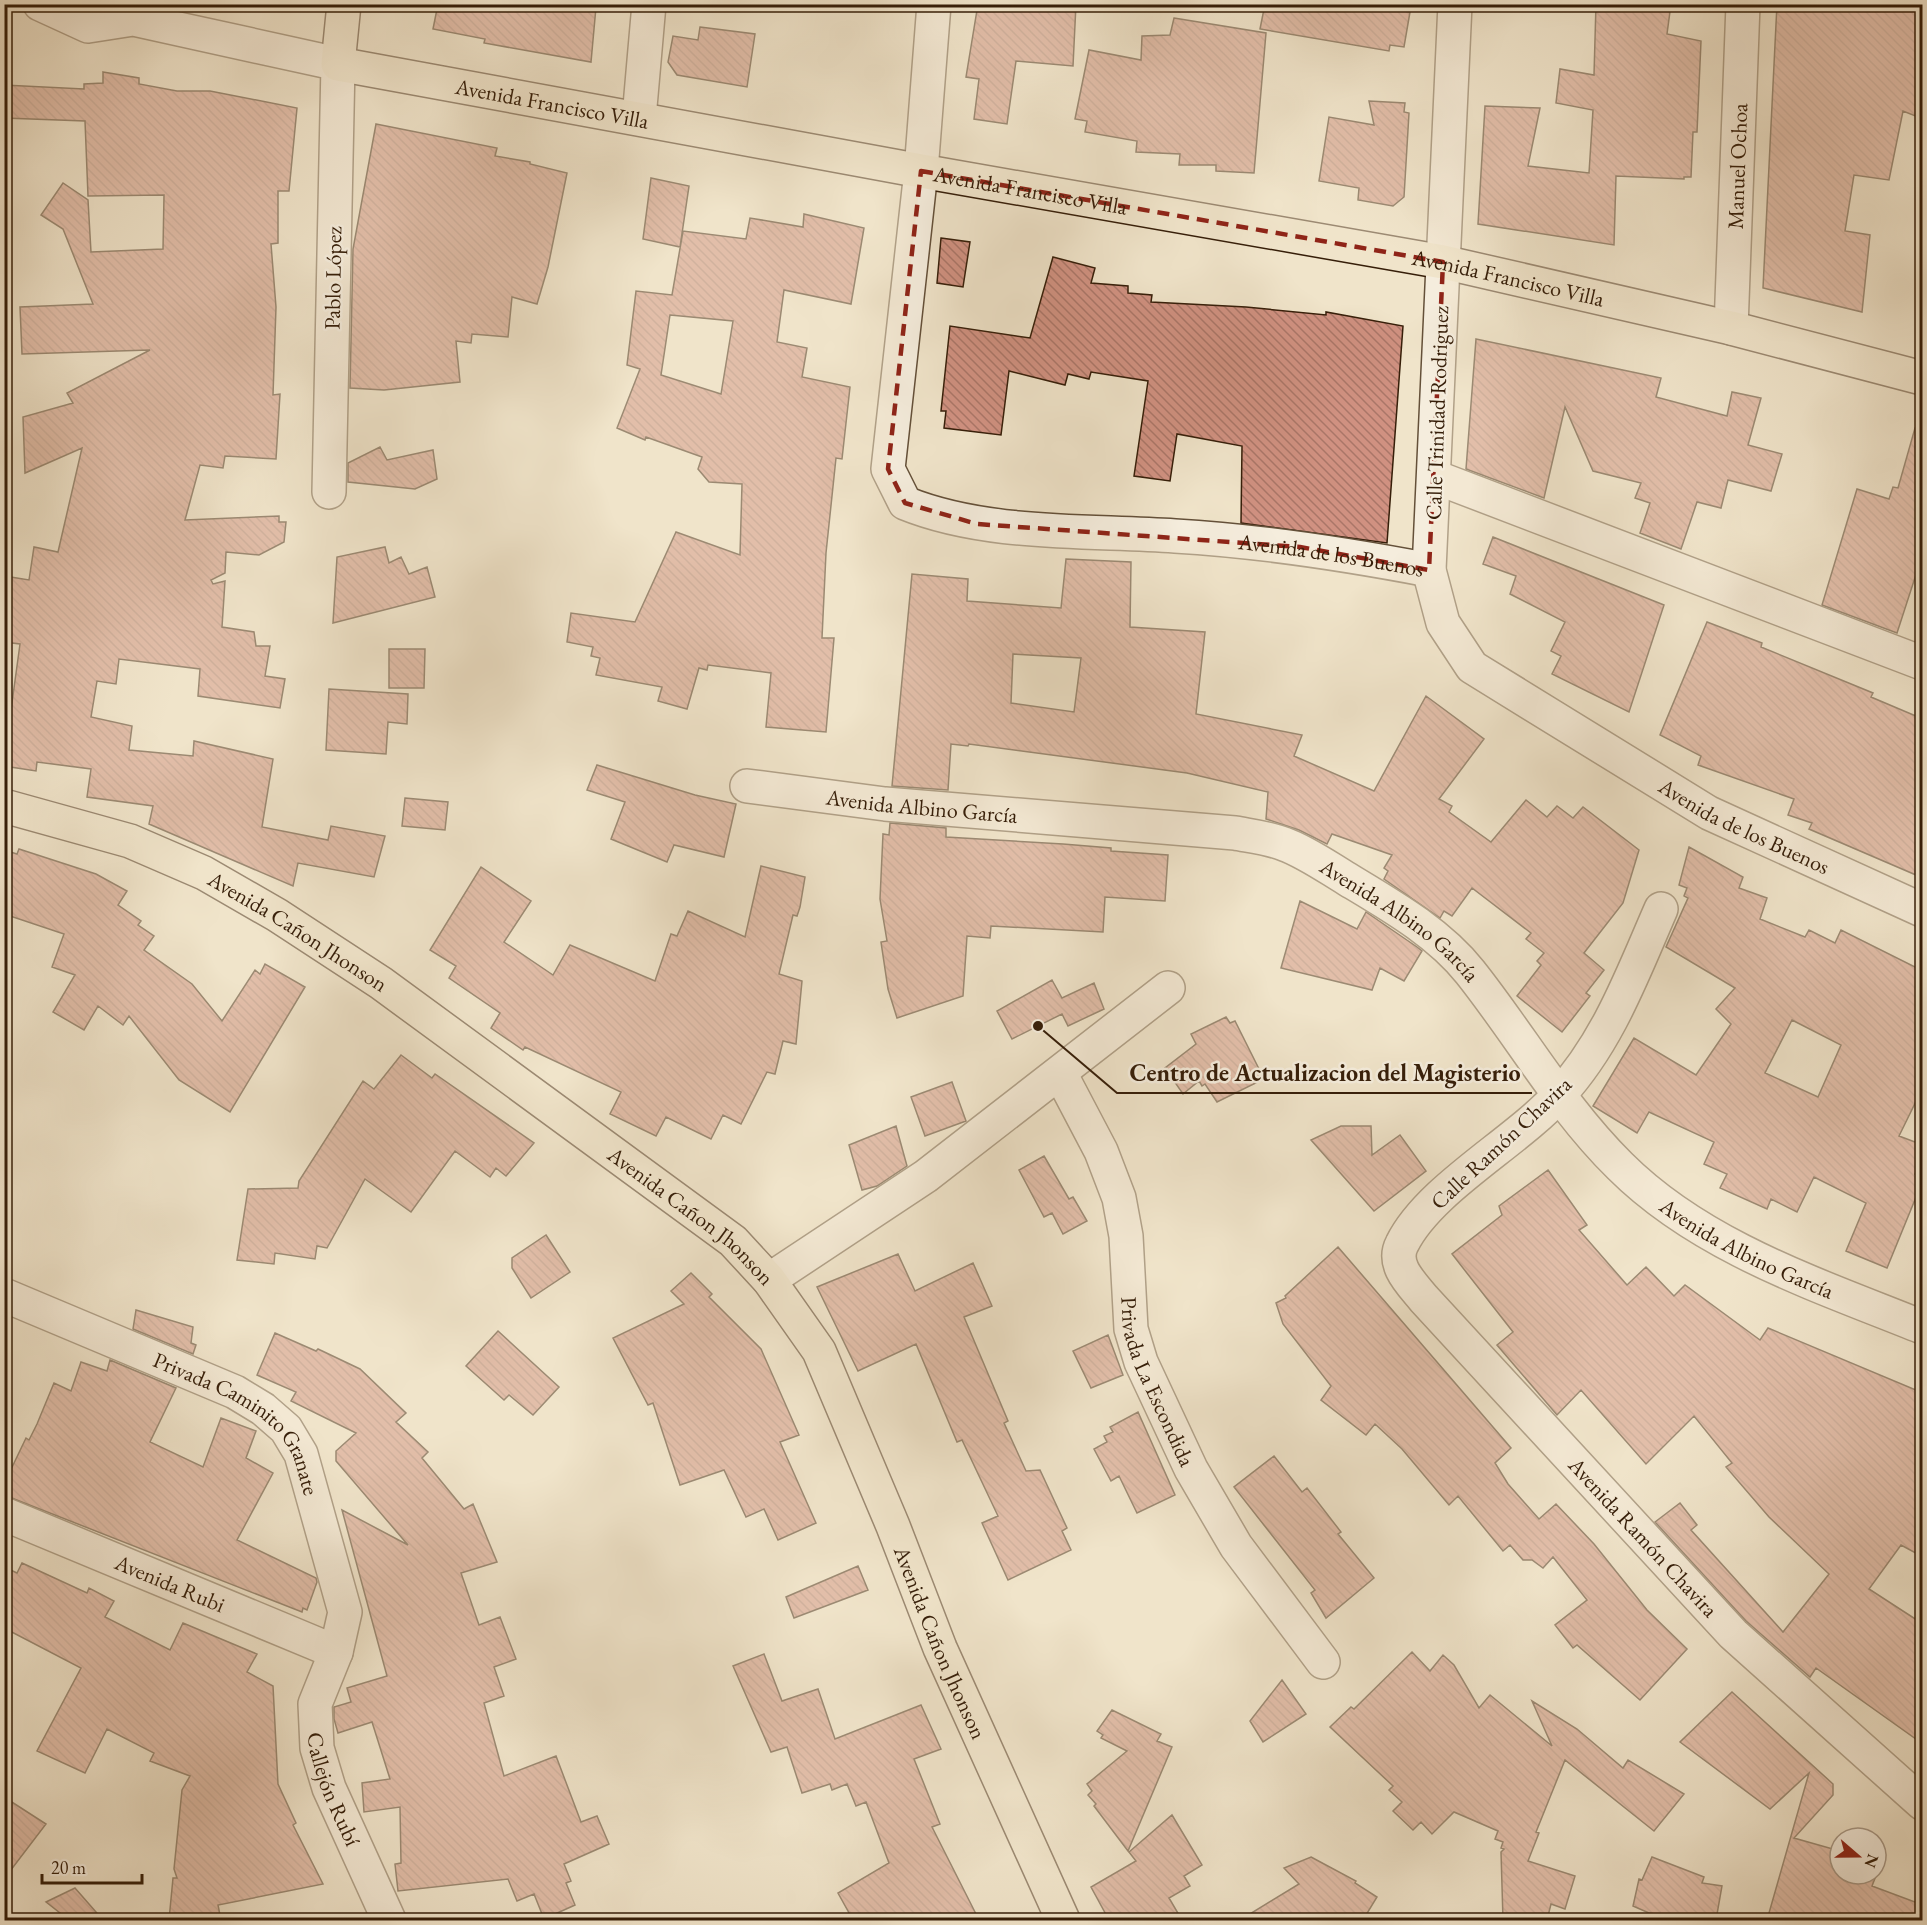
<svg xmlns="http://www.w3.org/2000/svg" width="1927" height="1925" font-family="'EB Garamond',serif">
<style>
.building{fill:url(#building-back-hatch);stroke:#361e09;stroke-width:1.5;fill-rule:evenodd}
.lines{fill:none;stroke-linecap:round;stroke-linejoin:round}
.minor-casing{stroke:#645039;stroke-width:36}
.major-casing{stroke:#361e09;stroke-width:36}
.minor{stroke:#f5eddd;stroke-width:33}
.major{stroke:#f0e4ca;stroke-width:33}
.marked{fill:none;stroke:#8f2418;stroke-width:4.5;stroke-dasharray:12 8;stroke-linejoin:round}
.labels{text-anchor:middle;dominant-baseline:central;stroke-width:5;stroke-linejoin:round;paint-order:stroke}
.street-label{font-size:22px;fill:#361e09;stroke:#f5eddd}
.leader{fill:none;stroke:#361e09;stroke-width:2}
.callout-dot{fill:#361e09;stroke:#f5eddd;stroke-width:2}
.callout-label{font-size:24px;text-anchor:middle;font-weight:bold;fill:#361e09;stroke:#f5eddd;stroke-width:5;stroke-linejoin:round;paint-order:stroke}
</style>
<defs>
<pattern id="building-back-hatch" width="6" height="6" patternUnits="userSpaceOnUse" patternTransform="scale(1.5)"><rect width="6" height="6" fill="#d09181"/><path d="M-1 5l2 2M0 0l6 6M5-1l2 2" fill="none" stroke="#aa7668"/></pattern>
</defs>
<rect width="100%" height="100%" fill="#f0e4ca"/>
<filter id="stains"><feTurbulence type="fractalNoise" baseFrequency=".00333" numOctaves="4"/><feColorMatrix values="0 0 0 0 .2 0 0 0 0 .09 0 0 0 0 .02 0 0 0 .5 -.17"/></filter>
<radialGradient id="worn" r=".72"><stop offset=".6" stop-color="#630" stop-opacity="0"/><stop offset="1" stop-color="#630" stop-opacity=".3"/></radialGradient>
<path class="building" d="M438,4H581L596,7L591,62L484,43L485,39L433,29Z
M978,4H1076L1073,66L1016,61L1007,124L974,119L979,79L966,77Z
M1265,4H1368L1410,12L1404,47L1390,45L1389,51L1260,29Z
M1596,4H1671L1667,34L1701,41L1697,132H1693L1691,177H1684V179L1616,176L1614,245L1478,224L1485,106L1540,108L1528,166L1589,173L1593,110L1556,103L1560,69L1594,75Z
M1777,4H1923V119L1903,111L1889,180L1854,175L1845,231L1870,235L1862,312L1763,288Z
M1174,18L1266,33L1254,173L1216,171V165H1179L1180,154L1136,152L1137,141L1085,132L1087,121L1075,119L1089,50L1141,60L1142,36L1170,35Z
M700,27L755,34L747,87L677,75L668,62L673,36L698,40Z
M103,72L139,78V84L177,91H210L297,108L289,191H278V243L271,244L276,307L273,395L280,394L276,459L225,456L223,468L200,465L185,520L279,516V522H286L284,542L259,555L226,552L225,573L211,580L213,584L225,581L222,627L254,632L256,646H270L265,676L285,679L280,708L198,696L200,669L119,659L116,684L97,681L91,717L132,726L129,750L193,756L194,741L273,759L262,827L328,840L331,826L385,836L374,877L298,863L293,886L149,824L153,806L87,797L91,769L37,762L36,771L4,766V709L11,710L20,644L4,642V576L29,580L34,547L58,552L82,448L25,473L23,417L73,403L67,393L150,350L22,354L20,307L93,304L63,229L41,215L63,183L88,200L91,252L163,249L164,195L88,196L85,121L4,118V85L84,89V84L103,83Z
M1369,101L1405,103L1404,112L1409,113L1404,197L1393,206L1358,200L1359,188L1319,181L1329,117L1374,125Z
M376,124L497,148L495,156L530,162V164L567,173L548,267L537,304L512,297L508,337L472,334L471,343L456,341L460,382L384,390L350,388L353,249Z
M651,178L689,186L680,247L643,239Z
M804,214L864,228L851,304L784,290L777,342L807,348L802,377L850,387L842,459L836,458L826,553L822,638H834L826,732L766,727L771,673L708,665L707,670L699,668L687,709L658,701L662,687L596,675L600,658L591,656L593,647L567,642L571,613L635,622L676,532L740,555L742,484L709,482L698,469L702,457L646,437L645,440L617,428L640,369L627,365L636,291L672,295L683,231L746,239L750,218L803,227ZM670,315L733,321L721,394L661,375Z
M941,238L970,242L963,287L937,283Z
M1053,257L1095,268L1091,283L1128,286V293L1152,295L1151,302L1246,307L1326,315V312L1403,326L1387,543L1241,523L1242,446L1177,434L1170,481L1134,476L1148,381L1091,372L1089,379L1068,374L1065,385L1009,371L1001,435L944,428L946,411H941L950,326L1030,338Z
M1476,339L1661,378L1656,397L1727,416L1732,392L1761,398L1748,445L1782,454L1771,491L1728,480L1721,508L1697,502L1681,549L1640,533L1650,503L1635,498L1641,483L1593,471L1565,407L1544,498L1466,469Z
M1915,428L1923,429V553L1897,633L1822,605L1857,489L1889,499L1893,487L1898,488Z
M380,447L387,460L433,450L437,479L415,489L348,482V463Z
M1493,537L1664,605L1629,712L1552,674L1561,656L1551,651L1565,622L1510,594L1516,576L1483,564Z
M385,547L389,563L401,557L409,574L427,567L435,597L333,623L337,557Z
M1066,559L1131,562L1130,627L1205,632L1196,714L1302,735L1294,756L1374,791L1426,696L1484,739L1439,799L1452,806L1449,812L1491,842L1526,800L1547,817L1557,806L1573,818L1583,807L1639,850L1623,903L1584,953L1604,970L1586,993L1590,996L1562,1032L1517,996L1541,965L1537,961L1544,953L1526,939L1531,933L1472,888L1452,916L1444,911L1440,918L1384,879L1388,871L1384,868L1392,855L1332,834L1327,844L1299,830L1266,819L1268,792L1187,773L969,744L968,746L951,744L948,790L892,786L912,574L968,579L967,601L1061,608ZM1013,654L1081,658L1074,712L1011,703Z
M1707,622L1762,643L1761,647L1873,693L1871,697L1923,719V878L1809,829L1812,823L1788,815L1794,799L1698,765L1701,756L1660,735Z
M389,649H425L424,688H389Z
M329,689L408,694L407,724L388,722L386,754L326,750Z
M597,765L695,795L736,804L724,857L674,845L667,862L611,839L625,802L587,790Z
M405,798L448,802L445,830L402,826Z
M890,823L946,828V837L1063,844L1111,848V851L1168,855L1165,901L1105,897L1103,932L991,926L990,938L967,936L963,996L897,1018L888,989L881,942L887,941L880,899L883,834L889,835Z
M1689,847L1743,877L1739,888L1767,898L1760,919L1805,937L1809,930L1835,943L1841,930L1923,971V1087L1899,1136L1923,1145V1155L1915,1174L1923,1177V1180L1887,1268L1846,1251L1866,1203L1814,1177L1797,1212L1771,1199L1767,1209L1720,1188L1727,1174L1704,1164L1714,1142L1649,1112L1637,1133L1593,1106L1634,1038L1696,1075L1731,1024L1716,1009L1735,988L1666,947L1688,898L1684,896L1687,888L1679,885ZM1792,1020L1841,1045L1818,1097L1765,1073Z
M19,849L96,874L127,891L118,905L141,921L138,925L154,936L144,950L192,984L222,1021L255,970L260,974L265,964L305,987L230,1112L179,1080L129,1016L123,1025L98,1006L84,1030L53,1012L75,975L52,967L64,934L4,914V850L17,854Z
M761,866L805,877L800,907L797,916L793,915L779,974L802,981L796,1044L783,1041L775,1074L767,1072L741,1124L723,1115L711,1139L666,1117L656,1136L610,1114L621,1092L525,1047L523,1050L491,1028L500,1013L449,978L456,966L430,950L481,867L531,901L504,942L553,975L570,945L655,981L671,934L677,936L688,911L745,937Z
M1300,901L1357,929L1366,912L1417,947L1422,951L1404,981L1380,968L1372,990L1281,968Z
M1052,980L1062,998L1094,983L1104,1009L1068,1026L1062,1014L1012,1039L997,1011Z
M1226,1017L1230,1023L1235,1021L1264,1079L1217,1102L1205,1084L1202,1086L1199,1081L1183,1094L1165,1068L1196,1044L1191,1034Z
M401,1055L432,1078L435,1074L534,1143L506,1176L496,1168L490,1177L455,1151L411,1212L365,1179L327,1248L317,1246L315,1259L275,1253L274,1264L237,1260L248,1189L298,1188L299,1181L363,1081L374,1089Z
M952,1082L966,1121L925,1136L911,1097Z
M896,1126L907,1166L877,1186L862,1190L849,1145Z
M1341,1126H1371L1372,1155L1400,1135L1426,1171L1374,1211L1311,1140Z
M1044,1156L1069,1199L1073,1197L1087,1221L1063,1234L1052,1213L1044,1217L1019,1170Z
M1548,1170L1587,1225L1579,1230L1627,1285L1646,1267L1674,1296L1685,1285L1760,1340L1768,1328L1923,1393V1557L1901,1545L1869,1589L1923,1624V1744L1816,1668L1810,1677L1746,1621L1655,1522L1680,1503L1697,1525L1691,1530L1783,1632L1829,1574L1769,1517L1726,1467L1732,1463L1694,1416L1646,1464L1581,1390L1557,1415L1497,1345L1513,1332L1452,1254L1502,1215L1499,1206Z
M546,1235L570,1272L531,1298L512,1268V1258Z
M1338,1247L1511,1448L1495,1463L1508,1484L1539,1519L1556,1504L1594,1544L1647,1610L1687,1649L1640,1700L1577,1645L1573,1648L1555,1625L1587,1600L1553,1557L1543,1568L1532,1560H1523L1510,1545L1503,1551L1458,1496L1449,1505L1402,1449L1375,1424L1366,1435L1321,1400L1331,1386L1283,1324L1276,1303L1286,1298L1285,1296Z
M898,1254L915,1291L973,1263L992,1306L964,1317L1008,1421L1004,1423L1026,1471L1040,1470L1067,1528L1062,1531L1071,1550L1008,1580L982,1523L998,1516L962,1440L957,1442L916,1344L858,1371L817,1287Z
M691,1273L712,1294L709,1297L761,1349L799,1435L780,1442L816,1523L778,1540L764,1509L746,1517L724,1470L680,1485L653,1403L648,1405L613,1338L684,1304L671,1291Z
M136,1310L193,1327L191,1343L196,1345L193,1354L133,1329Z
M498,1331L559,1387L533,1415L509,1395L504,1400L466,1366Z
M275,1333L316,1351L318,1349L360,1369L406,1413L396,1422L428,1452L422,1458L464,1509L473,1504L497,1562L461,1573L479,1625L500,1617L516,1659L494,1667L504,1696L484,1703L504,1776L556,1756L581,1822L597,1816L609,1844L564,1864L571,1881L566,1883L575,1905L544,1919L534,1894L517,1901L508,1879L398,1891L395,1864L401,1863L400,1807L364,1812L362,1783L390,1779L372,1722L338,1733L334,1719V1707L351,1702L347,1688L387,1676L342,1510L408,1545L336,1461V1451L356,1433L291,1401L296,1392L257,1375Z
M1108,1335L1123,1375L1091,1388L1073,1351Z
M110,1360L176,1388L150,1442L203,1467L221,1418L256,1431L246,1458L273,1473L237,1540L316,1578L317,1582L307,1610L303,1608L302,1612L4,1495V1484L26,1438L29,1440L37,1424L54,1383L71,1391L81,1362L107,1371Z
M1138,1412L1175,1495L1137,1513L1119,1476L1111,1481L1094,1449L1107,1442L1104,1436L1113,1432L1110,1427Z
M1274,1456L1302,1492L1307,1488L1341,1532L1338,1534L1374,1578L1326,1618L1311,1593L1315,1590L1234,1487Z
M22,1563L87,1593L89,1588L114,1601L105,1617L170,1650L183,1623L257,1654L247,1672L273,1686L278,1784L296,1823L293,1825L323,1884L218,1905L221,1920H169L173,1878H177L174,1869L182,1790L190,1776L150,1761L154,1753L107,1729L85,1773L37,1751L81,1668L4,1628V1567L17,1573Z
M858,1566L868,1590L794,1618L786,1597Z
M1412,1652L1430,1671L1443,1655L1454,1665L1479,1708L1490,1695L1552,1746L1532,1701L1577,1729L1623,1768L1628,1760L1684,1794L1654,1831L1565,1760L1536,1832L1539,1833L1528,1861L1575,1876L1565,1909L1551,1904L1547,1920H1503L1501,1852L1504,1849L1501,1848L1503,1842L1495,1839L1498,1831L1454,1812L1432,1834L1421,1822L1413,1830L1393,1811L1402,1802L1389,1790L1393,1786L1330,1727L1351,1707L1354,1709Z
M764,1654L782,1701L818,1689L835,1739L921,1705L941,1749L914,1759L940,1824L932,1827L979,1920H853L838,1893L889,1863L866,1802L856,1806L847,1784L832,1790L830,1784L802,1793L787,1747L771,1752L733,1666Z
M1282,1680L1306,1714L1263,1742L1250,1721Z
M1732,1692L1833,1784V1795L1794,1838L1840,1851V1874H1876V1862L1881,1863L1872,1886L1923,1905V1920H1767L1809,1773L1770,1809L1680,1742Z
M1112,1710L1161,1734L1157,1741L1172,1747L1128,1851L1094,1806L1096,1804L1088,1795L1092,1791L1087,1784L1127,1751L1101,1738L1103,1735L1097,1731Z
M4,1797L46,1824L4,1879Z
M1172,1815L1202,1865L1184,1876L1190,1886L1169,1898L1182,1920H1109L1091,1887L1136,1861L1129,1852Z
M1311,1857L1356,1881L1355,1883L1377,1897L1363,1920H1240L1299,1884L1284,1868Z
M1652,1857L1704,1877L1702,1883L1722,1886L1716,1920H1694L1649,1913L1633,1906L1639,1879L1642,1880Z
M75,1888L103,1920H69L46,1902Z"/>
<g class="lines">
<defs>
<g id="minor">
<path d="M40,4L88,26L133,19L338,64L329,492"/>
<path id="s1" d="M934,4L921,171L888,469L905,503C986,536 1088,530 1175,536C1261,541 1345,554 1429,570"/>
<path id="s2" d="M1455,4L1429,570L1443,623L1472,667L1709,813L1922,910"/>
<path d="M639,118L649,4"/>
<path id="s3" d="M1731,328L1743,4"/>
<path d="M1435,477L1922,663"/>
<path id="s4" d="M747,786L885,804L1235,833C1251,836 1269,838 1284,844C1306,852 1327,867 1347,879C1390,905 1438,932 1470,972C1521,1036 1561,1108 1620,1166C1701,1247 1818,1285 1922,1327"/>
<path id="s5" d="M1661,909C1633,973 1608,1042 1559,1095C1517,1142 1429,1189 1402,1244C1391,1265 1412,1284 1424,1299L1733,1634L1922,1803"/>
<path id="s6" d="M1060,1073L1101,1151L1119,1198L1126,1236L1131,1329L1141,1362L1191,1469L1236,1546L1323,1662"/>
<path d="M769,1280L926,1176L1168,988"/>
<path id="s7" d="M4,1295L235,1392L263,1409L286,1429L301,1454L345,1612L336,1652L315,1704L317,1748L329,1788L389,1920"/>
<path id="s8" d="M4,1514L336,1652"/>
</g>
<g id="major">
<path id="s9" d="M344,4L338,64L921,171L1443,262L1731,328L1922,378"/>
<path id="s10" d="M4,806L130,841L204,873L277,915L381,983L733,1241L769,1280L819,1351L893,1526L940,1648L1063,1920"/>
</g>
</defs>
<use href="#minor" class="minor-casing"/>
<use href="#major" class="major-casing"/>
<use href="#minor" class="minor"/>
<use href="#major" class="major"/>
</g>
<path d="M0 0H1927V1925H0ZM921,171L1443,262L1429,570L1300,547L977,524L905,503L888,469Z" fill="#f0e4ca" fill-opacity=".55" fill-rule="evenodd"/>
<path class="marked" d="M921,171L1443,262L1429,570L1300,547L977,524L905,503L888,469Z"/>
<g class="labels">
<g class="street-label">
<text stroke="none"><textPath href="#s9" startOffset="278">Avenida Francisco Villa</textPath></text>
<text stroke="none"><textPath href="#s3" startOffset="162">Manuel Ochoa</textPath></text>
<text stroke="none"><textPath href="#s9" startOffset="764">Avenida Francisco Villa</textPath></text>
<text transform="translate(333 278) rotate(-89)">Pablo López</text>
<text stroke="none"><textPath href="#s9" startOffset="1250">Avenida Francisco Villa</textPath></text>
<text transform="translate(1437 413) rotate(-88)">Calle Trinidad Rodriguez</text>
<text stroke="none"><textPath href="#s1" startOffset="936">Avenida de los Buenos</textPath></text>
<text stroke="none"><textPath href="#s4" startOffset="176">Avenida Albino García</textPath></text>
<text stroke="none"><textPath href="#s2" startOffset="990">Avenida de los Buenos</textPath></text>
<text stroke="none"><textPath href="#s4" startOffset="680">Avenida Albino García</textPath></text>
<text stroke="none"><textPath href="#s10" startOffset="322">Avenida Cañon Jhonson</textPath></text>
<text transform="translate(1501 1143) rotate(-43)">Calle Ramón Chavira</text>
<text stroke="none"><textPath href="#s10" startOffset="808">Avenida Cañon Jhonson</textPath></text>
<text stroke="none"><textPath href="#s4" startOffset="1166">Avenida Albino García</textPath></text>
<text stroke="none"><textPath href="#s6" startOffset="328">Privada La Escondida</textPath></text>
<text stroke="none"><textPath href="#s7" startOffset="274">Privada Caminito Granate</textPath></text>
<text stroke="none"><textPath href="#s5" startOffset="818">Avenida Ramón Chavira</textPath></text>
<text stroke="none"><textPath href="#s8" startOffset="180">Avenida Rubi</textPath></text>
<text stroke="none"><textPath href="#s10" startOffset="1312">Avenida Cañon Jhonson</textPath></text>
<text stroke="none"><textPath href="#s7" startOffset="692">Callejón Rubí</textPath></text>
</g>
</g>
<path class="leader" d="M1038 1026L1117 1093H1532"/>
<circle class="callout-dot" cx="1038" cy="1026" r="6"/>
<g class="callout-label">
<text x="1325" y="1081">Centro de Actualizacion del Magisterio</text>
</g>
<rect width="1927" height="1925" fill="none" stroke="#f0e4ca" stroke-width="24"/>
<rect x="6" y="6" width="1915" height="1913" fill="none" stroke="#361e09" stroke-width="3"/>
<rect x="12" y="12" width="1903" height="1901" fill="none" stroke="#361e09" stroke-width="1.5"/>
<g transform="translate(1858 1856) rotate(110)"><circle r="28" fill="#f5eddd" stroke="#a99a88" stroke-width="1.5"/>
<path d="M0-4.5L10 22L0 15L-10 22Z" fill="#8f2418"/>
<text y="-9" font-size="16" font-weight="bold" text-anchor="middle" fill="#361e09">N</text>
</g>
<path d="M42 1874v9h100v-9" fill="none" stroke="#361e09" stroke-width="3"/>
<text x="51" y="1874" font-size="18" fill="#361e09" stroke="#f5eddd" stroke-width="4.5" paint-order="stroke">20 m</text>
<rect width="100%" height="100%" filter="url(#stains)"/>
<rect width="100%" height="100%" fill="url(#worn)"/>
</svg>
